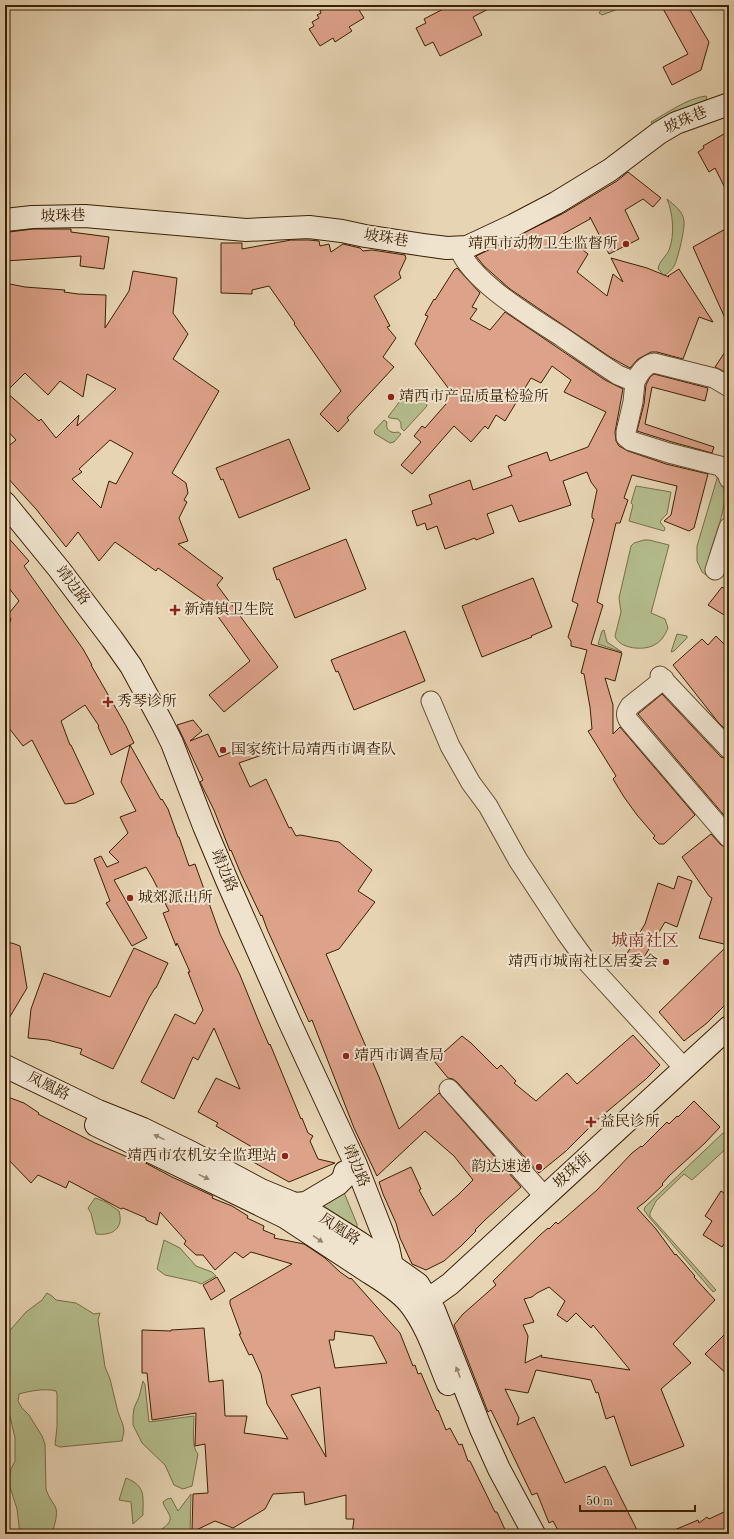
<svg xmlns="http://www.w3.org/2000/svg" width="734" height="1539" font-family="'Old Standard TT','Noto Serif SC',serif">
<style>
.green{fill:#b4bd8d;stroke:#776e48}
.building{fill:#dda28a;stroke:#3a2003;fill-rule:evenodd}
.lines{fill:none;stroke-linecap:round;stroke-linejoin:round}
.street-casing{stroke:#654d2f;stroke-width:21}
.secondary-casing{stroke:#3a2003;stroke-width:24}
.street{stroke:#efe3ce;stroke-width:19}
.secondary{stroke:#efe3ce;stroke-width:22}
.oneway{fill:#948268}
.poi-dot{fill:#8f2418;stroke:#efe3ce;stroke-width:1.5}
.labels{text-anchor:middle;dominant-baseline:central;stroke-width:4;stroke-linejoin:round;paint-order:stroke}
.street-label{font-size:15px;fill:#3a2003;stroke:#efe3ce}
.poi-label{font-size:15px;fill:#3a2003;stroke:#efe3ce;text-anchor:start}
.quarter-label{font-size:17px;fill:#7a1f14;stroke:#efe3ce}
</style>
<rect width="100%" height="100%" fill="#e6d4b3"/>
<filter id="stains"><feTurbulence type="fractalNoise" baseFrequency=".005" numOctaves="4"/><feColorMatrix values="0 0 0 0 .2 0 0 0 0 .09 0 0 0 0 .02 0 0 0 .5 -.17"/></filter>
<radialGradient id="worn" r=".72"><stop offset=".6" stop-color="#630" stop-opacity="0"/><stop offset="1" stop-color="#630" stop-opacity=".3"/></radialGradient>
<path class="green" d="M604,5H621L618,9L602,15L599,13Z
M706,96L707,98L706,100L681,110L653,125L651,122C667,113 688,98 706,96Z
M667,199C674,205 683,211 684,221C685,229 678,259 674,266C671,271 666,275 662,276L661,272L658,269C659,261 666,257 669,250C675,235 673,213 667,199Z
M410,393L425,402L427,406L404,431L401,428V423L398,419L390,418L388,417L403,397Z
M384,420L387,422C385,430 391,434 398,432L401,434L394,442L390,443L375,434L374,431Z
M719,472C732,502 718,524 710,553C708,560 708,568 706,575L702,572L697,561V546Z
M636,486L671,492L667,514L662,519L660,522L665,528L664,531L629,521L633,505L631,503Z
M644,540H649L669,545L651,613L665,619L668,628C665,635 661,642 654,645C644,651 619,649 615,636L621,612L619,598L631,546L634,543Z
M604,630L607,642L622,652L598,644L602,631Z
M677,634L687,636V638L674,651L671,652Z
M723,1133L729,1139V1146L692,1180L684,1174L656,1201L650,1213V1216L716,1290L713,1292L649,1217L644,1210L645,1207Z
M343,1190L357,1224V1227L354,1228L321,1208L326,1195Z
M95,1198L106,1202L119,1211C124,1229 112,1236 96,1234L91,1213L88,1208Z
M164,1240L180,1248L196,1266L212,1272L216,1276L201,1284L197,1282L165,1275L157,1269Z
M47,1293L52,1296L56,1300L76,1303L94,1314L100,1313L98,1320L105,1367L110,1379L118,1412L123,1425L124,1431L122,1441L60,1447L55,1445L57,1427V1394L56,1391C46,1388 29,1391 19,1394L18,1401L22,1408L29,1415L42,1436L45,1444L46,1489C48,1496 51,1500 55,1506C59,1513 54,1526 52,1534H20L17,1509L10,1487V1477L11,1469L15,1461V1438L5,1395V1336L26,1312L42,1300Z
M143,1381L145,1385L149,1422L194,1416C194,1426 191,1448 198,1454L192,1486L183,1489L174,1485L165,1465L142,1443L133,1425V1416L134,1408L139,1397Z
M126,1478C146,1486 143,1496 143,1515L133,1524L131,1502L119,1500Z
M191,1494L190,1534H156L155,1533C162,1529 174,1523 169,1514C167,1510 164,1507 163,1502L167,1499L171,1498L178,1511Z"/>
<path class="building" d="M328,5H356L364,18L349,27L352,31L335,42L333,38L320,46L309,29L314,26L312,22L319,18L317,15L321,13L320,11Z
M451,5H496L473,17L482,35L440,56L433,42L425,46L416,28L426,23L424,19Z
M661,5H687L709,42L701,70L672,85L663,67L688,54Z
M729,131V196L715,168L709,172L698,152L704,148L703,146Z
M628,172L661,198L653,207L643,199L625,210L639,239L609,254L590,217V219L563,234L588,254L577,272L607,296L613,274L623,282L611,258L647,268L669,277L668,276L679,269L713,322L699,317L683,359L657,352H651L638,359L630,368L610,357L510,289L484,266L476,256L562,214L617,181Z
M729,227V327L693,247Z
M33,229H71V232L109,237L104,269L80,266L81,256L5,261V235H9V232Z
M291,240H309L319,241L320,246L329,244L331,252L343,244L360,248L363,251L372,250L405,255L406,258L399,273L401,278L374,296L390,326L387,327L396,338L383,357L394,367L347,418L349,420L338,432L320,414L341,391L294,324L295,323L269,286L252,290V294L221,293V243H242V249Z
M457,268L480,293L472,307L477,309L470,319L490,330L505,312L605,380L623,389L615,432L616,441L619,446L628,451L666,464L708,474L694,528L689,531L664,521L671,515L677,486L632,475L624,498L628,500L620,523H616L608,557L597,602L603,605L591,644L622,653L615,681L605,678L613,705V734L620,727L695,815L664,844H659L653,838L655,836L637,815L624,797L613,779L616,776L588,731L592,729L590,707L584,674L581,673L587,650L571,646V641L568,637L578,604L572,601L594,519L592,518V514L597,490L591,482L587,472L563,481L571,505L519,522L512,505L487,514L494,533L476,540L475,538L445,549L437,526L427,530L425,523L417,526L412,511L432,504L429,495L470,480L473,490L512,476L508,466L547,452L550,461L588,447L606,412L564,392L571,380L552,366L541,383L531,378L505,421L496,415L488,429L485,426L471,442L454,426L412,474L401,465L421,442L414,436L422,426L425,428L446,404L444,402L452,393L415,344L428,316L425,315L434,299L435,300L454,270Z
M133,271L177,278L173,313L188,334L173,359L219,391L172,473L186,483L188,493L184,500L187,502L179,518L188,541L178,544L223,578L217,585L278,667L224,712L209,695L250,661L209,604L158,568L156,571L115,542L99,561L78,532L66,547L36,509L5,475V449L16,440L5,428V283L25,287L65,290L64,292L78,294L106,295L105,328L129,291ZM25,373L48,395L60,381L83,397L87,374L116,389L77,426L79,415L56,438L41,419L39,421L6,392ZM110,440L133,453L116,484L109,481L101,508L72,479L82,472L79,469Z
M729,346V374L715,367Z
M654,374L708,388L705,401L652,387L645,424L714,447L712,453L672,442L637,431L644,404L646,385L650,377Z
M289,439L310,489L239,518L223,479L221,480L216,468Z
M5,534L29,561L24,566L83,649L92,665H91L126,726L134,743L130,745L161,800L162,799L168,809L178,837H179L189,866L195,864L220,934L240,975L259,1022L269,1045L270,1044L301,1119L302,1118L308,1133L313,1136L310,1141L318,1159L335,1163L289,1182L246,1158L252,1147L216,1126L218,1123L198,1112L216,1078L240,1089L214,1028L198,1060L193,1057L174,1099L141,1082L175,1014L195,1024L203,1010L188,972H190L177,943L176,946L163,913L169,911L153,879L146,867L114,880L147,938L132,946L106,903L110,901L94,859L101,856L107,867L119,862L109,852L128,833L120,817L136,811L121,782L130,745L111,755L98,727L99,726L85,705L61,721L70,745H71L94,794L75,803L65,804L32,740L23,746L5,723V636L11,619L9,616L10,612L19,601L5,583Z
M346,539L366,589L295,618L279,579L277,580L273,568Z
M533,578L552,627L531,636L532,637L482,657L462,606Z
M722,587L729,592V618L708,605Z
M405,631L425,681L354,710L338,671L336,672L331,660Z
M716,636L729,649V733L718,722L673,665L702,639L708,645Z
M662,694L721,757L729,760V821L638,714Z
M193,720L202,731L190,741L208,734L219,757L257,742L262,755L239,763L250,787L266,779L289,828L291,827L296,836L300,835L339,842L372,870L358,891L375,902L339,949L326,954L379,1077L399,1129L439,1093L521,1187L485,1220L475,1230L476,1231L461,1246L444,1261L426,1270L412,1264L400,1238L396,1223L383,1194L379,1182L411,1167L421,1189L419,1190L433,1216L458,1195L473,1180L454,1156L425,1131L377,1176L354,1128L312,1020L309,1022L267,929L262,915L261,916L241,874L231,850L230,851L214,810L200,782L203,780L177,725Z
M711,834L721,845L729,849V1001L707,1023L684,1041L659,1012L728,945L699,938L712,898L709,896L682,857Z
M678,876L692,881L677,927L665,922L640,964L626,955L645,924L658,883L674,889Z
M12,943L20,946L27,988L5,1025V944Z
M134,948L168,963L156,988H155L149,998L113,1069L80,1054L82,1049L48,1040L28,1038L31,1009L44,973L110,997Z
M633,1035L660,1065L646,1079L597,1120L566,1151L539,1173L457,1082L453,1079L448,1078L434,1061L462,1036L471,1043L497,1069L501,1065L516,1081L514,1083L536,1101L567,1073L577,1084Z
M5,1096L24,1103L39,1113L38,1114L95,1143L125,1156L140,1160L172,1177L213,1196L212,1198L232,1206L248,1216L247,1218L264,1226L263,1230L275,1235L274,1238L304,1244L325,1258L340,1272L350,1279L351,1278L400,1333L413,1366L415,1365L418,1374L421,1373L437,1411L438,1410L446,1430L450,1428L459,1445L462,1444L468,1461H470L495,1512H497L507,1534H352L354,1519H346V1495L305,1505L304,1492L273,1494L265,1509L233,1528L215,1521L192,1532L193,1494L208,1493L205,1444L195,1446L196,1413L152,1420L147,1373H142V1330L171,1331V1330L204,1328L209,1382L223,1380L225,1416H247L244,1433L288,1439L267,1404L261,1374L252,1354L249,1355L239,1334H241L230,1304V1300L292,1264L251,1252L243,1258L235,1252L215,1270L203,1255H196L184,1244L186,1241L160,1212L157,1225L146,1220V1218L123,1208L121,1209L69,1181L66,1188L38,1175L31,1183L5,1156ZM335,1331L373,1336L387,1363L335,1368L329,1340H334ZM320,1387L326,1457L291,1395Z
M694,1101L720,1127L705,1143L669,1176L662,1184L663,1185L645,1202L637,1208L656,1229L675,1255L676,1254L695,1276L694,1277L715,1300L673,1344L691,1363L661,1389L684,1446L631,1466L614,1416L606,1419L598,1392L596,1393L591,1380L536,1370L528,1393L505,1389L519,1418L517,1425L534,1417L565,1483L605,1466L639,1534H560L553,1521L549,1523L537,1493L532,1495L491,1410L488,1412L454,1325L463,1314L496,1285L493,1281L540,1235L548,1228L549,1229L556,1222L558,1224L597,1190L632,1153L641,1146L642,1147L667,1122L669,1124L677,1116L678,1117ZM549,1287L565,1301L557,1315L567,1322L576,1313L591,1328L593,1325L630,1370L541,1357L542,1355L525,1363L528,1336L523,1325L534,1322L524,1299L532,1297L537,1293Z
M721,1191L729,1196V1237L722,1247L703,1235L712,1221L705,1216Z
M217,1277L225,1291L211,1300L203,1285Z
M729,1330V1376L705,1354Z
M726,1511L729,1534H665L698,1520L699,1523L707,1517L709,1519Z"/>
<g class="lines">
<defs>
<path id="street" d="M459,248C470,281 533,318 562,337C581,350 599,363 618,375L635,382C639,373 644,365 654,363L714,378L729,387
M635,382L633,402L626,432V437L631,441L669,453L720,466L727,473L729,479
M715,570L729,527
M660,676L729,749
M664,679L630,706C626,712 625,715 629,721L729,838
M431,701L450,746L471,783L488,806L518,860L566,933L587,962L684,1068
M449,1089L545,1197"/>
<path id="secondary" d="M5,220L32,217L85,216L246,230L309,227L342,231L365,236L424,245L447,248L467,247L514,225L556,203L610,170L659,133L676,123L729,104
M5,503L59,569L112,639L131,666L162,723L172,743L204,826L228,883L289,1021L356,1165L388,1247L392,1266
M5,1066L98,1111L143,1129L192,1153L261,1190L295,1204L314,1214L360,1243L418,1284L434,1310L481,1429L499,1469L534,1534
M96,1125L285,1217L370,1273C383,1281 399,1291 409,1303C427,1325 437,1358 448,1384
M295,1204L306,1203L338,1184L343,1179L345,1172
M416,1308L450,1284L729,1027"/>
</defs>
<use href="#street" class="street-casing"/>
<use href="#secondary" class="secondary-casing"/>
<use href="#street" class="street"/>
<use href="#secondary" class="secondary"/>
</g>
<defs><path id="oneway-solid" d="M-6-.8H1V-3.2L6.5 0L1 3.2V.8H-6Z"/></defs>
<g class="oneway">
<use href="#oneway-solid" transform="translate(159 1137) rotate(-154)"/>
<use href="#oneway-solid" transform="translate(204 1177) rotate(26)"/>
<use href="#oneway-solid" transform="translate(318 1239) rotate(34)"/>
<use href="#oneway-solid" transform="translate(458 1372) rotate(-111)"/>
</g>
<g class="poi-dot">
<circle cx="626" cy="244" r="4"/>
<circle cx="391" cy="397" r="4"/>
<path d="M173 604h4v4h4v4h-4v4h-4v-4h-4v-4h4z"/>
<path d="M106 696h4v4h4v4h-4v4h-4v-4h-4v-4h4z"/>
<circle cx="223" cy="750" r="4"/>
<circle cx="130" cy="898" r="4"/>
<circle cx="666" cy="962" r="4"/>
<circle cx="346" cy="1056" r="4"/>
<path d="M589 1116h4v4h4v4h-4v4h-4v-4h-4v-4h4z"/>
<circle cx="285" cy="1156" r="4"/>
<circle cx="539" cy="1167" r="4"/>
</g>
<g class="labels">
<g class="street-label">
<text transform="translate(686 121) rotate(-24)">坡珠巷</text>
<text transform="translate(63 217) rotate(-1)">坡珠巷</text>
<text transform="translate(386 239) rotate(9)">坡珠巷</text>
<text transform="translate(72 586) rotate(52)">靖边路</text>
<text transform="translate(223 871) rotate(67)">靖边路</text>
<text transform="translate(48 1087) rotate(26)">凤凰路</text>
<text transform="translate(355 1166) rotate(67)">靖边路</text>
<text transform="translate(573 1171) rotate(-42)">坡珠街</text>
<text transform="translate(339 1230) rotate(33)">凤凰路</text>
</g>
<g class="poi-label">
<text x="618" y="244" text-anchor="end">靖西市动物卫生监督所</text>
<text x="399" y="397">靖西市产品质量检验所</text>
<text x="184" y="610">新靖镇卫生院</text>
<text x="117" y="702">秀琴诊所</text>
<text x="231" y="750">国家统计局靖西市调查队</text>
<text x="138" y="898">城郊派出所</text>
<text x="658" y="962" text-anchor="end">靖西市城南社区居委会</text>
<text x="354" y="1056">靖西市调查局</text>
<text x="600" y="1122">益民诊所</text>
<text x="277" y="1156" text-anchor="end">靖西市农机安全监理站</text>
<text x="531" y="1167" text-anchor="end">韵达速递</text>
</g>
<g class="quarter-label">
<text x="645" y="941">城南社区</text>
</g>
</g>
<rect width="734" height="1539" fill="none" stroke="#e6d4b3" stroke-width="20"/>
<rect x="6" y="6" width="722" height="1527" fill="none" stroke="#3a2003" stroke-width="2"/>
<rect x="10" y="10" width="714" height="1519" fill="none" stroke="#3a2003"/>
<path d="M580 1505v6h115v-6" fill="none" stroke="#3a2003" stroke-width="2"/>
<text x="586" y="1505" font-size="12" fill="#3a2003" stroke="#efe3ce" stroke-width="3" paint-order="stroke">50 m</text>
<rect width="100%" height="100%" filter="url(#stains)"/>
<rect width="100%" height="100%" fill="url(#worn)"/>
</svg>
